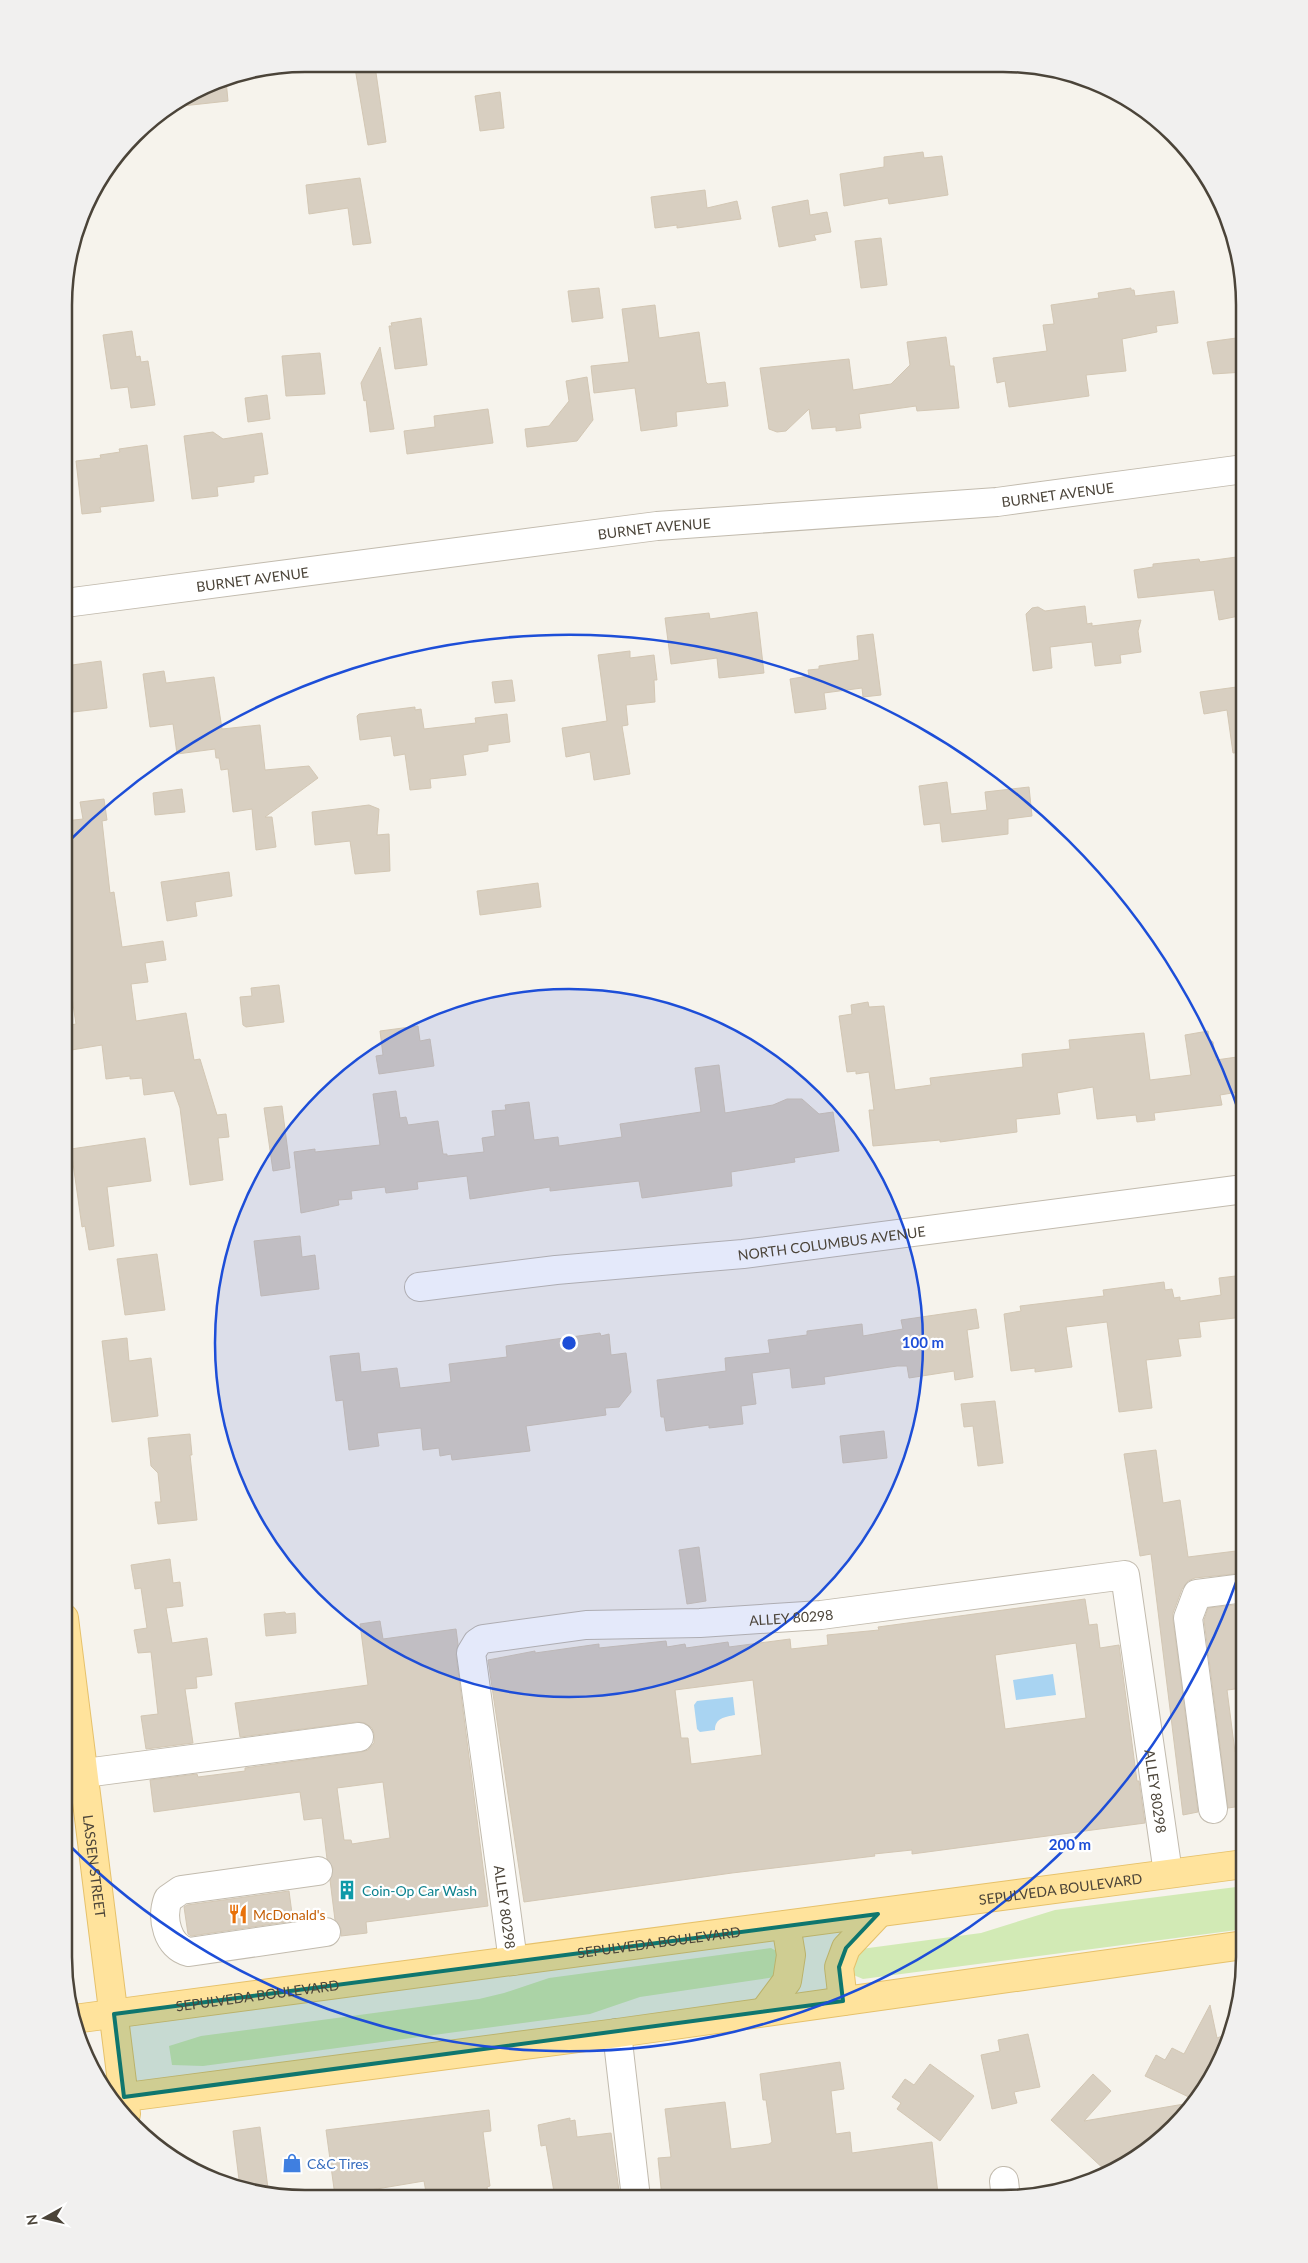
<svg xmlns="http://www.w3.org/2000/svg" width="1308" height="2263" font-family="Lato,sans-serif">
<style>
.green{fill:#d2eab5}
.water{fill:#a9d4f2}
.building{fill:#d8cfc1;stroke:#d3c7b4;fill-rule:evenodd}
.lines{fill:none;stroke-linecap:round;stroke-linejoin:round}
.minor-casing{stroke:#c2bbae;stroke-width:30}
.major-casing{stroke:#e6c16a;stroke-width:30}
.minor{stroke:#fff;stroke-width:28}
.major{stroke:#ffe39c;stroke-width:28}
.marked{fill:#0f766e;fill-opacity:0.2;stroke:#0f766e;stroke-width:4;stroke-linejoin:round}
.ring{fill:none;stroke:#1d4ed8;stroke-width:2.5}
.labels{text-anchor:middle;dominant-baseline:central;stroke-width:4.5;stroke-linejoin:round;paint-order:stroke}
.street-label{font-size:14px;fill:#4b4439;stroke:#fff}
.culture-label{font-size:14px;fill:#0d838f;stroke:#fff;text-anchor:start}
.food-label{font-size:14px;fill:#c56008;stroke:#fff;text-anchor:start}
.shop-label{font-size:14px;fill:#366cbe;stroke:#fff;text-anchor:start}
.rim{fill:none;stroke:#4b4439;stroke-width:2.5}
.centre{fill:#1d4ed8;stroke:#fff;stroke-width:2.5}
.ring-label{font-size:15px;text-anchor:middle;font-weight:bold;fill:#1d4ed8;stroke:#fff;stroke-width:4.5;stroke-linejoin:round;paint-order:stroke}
</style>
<rect width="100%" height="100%" fill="#f6f3ec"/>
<path class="green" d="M1244,1886V1928L1237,1930L863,1979L851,1974L848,1962L861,1949L981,1933L1055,1910Z
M771,1948L780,1953L775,1977L640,1997L590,2014L203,2066L172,2065L169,2046L201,2036L479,1999L504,1993L549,1978Z"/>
<path class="water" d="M1053,1674L1056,1695L1016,1700L1013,1680Z
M733,1697L735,1715C725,1717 715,1718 715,1730L700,1732L697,1729L694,1705L697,1701Z"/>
<path class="building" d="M375,66L386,142L368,145L355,68Z
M226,80L228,101L173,107L213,82Z
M500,92L504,128L480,131L475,96Z
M923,152L924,158L942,156L948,195L889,204L888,198L844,206L840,174L884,167V157Z
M360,178L371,243L353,245L348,208L309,214L306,185Z
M705,190L707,208L737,201L741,219L677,228V225L655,228L651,197Z
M808,200L810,215L827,212L831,232L814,235L816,240L779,247L772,207Z
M881,238L887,285L861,288L855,241Z
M599,288L603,318L572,322L568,291Z
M1131,288V290H1134L1135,296L1174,291L1178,323L1156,326L1157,332L1122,339L1126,371L1086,375L1089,396L1009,407L1005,381L997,383L993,358L1047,351L1043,325L1054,324L1051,305L1099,298L1098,293Z
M655,305L659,338L699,332L706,382L708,384L725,382L728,406L676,412L677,426L641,431L635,388L594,393L591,366L629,362L622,309Z
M421,318L427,365L395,369L389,326H392L391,323Z
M132,331L136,357L140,356L141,362L148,361L155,405L131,408L128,387L111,389L103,335Z
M946,337L950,366H954L959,408L917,411L916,406L859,414L861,428L836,431V427L812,429L809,409L786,431L777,432L769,429L760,368L849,359L853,390L891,384L910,365L907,342Z
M1244,337V372L1213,374L1207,342Z
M380,347L394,429L370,432L366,400L364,401L361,383Z
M320,353L325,394L286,396L282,356Z
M587,377L593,420L577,441L527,447L525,429L549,426L569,401L566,381Z
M267,395L270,419L248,422L245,398Z
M488,409L493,443L407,454L404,431L435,427L434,416Z
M213,432L223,439L262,433L268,474L254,476V482L217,487L218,496L192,499L184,436Z
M147,445L154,501L100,507L101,512L82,514L76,461L101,458L100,455L120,452L119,449Z
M1244,556V615L1219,620L1214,590L1138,598L1134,570L1153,567V564L1199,559L1200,562Z
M1085,606L1087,624L1092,623V626L1141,620L1138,631L1141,652L1120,655L1121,663L1095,666L1092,642L1050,647L1052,668L1033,671L1026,614L1032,608L1038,607L1045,611Z
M757,612L764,673L719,678L717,658L671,664L665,618L709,613L710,619Z
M873,634L881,695L863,697L862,688L824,693L826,709L795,713L790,679L809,676L808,670L819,669V666L859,660L857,636Z
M630,651V658L654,655L657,680H654L655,702L626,705L628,725L622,726L630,774L594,780L590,752L566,757L562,728L607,721L598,655Z
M101,661L107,708L65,713V666Z
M164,671L166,683L214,677L222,729L260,725L265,770L309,766L318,778L265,817H272L276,847L256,850L252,809L233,812L228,769L221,770L219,758H216L215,749L177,754L173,724L150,727L143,674Z
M512,680L515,701L495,703L492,682Z
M1244,686V752L1233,753L1227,710L1204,714L1200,692Z
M415,707V710L421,709L424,729L476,723L475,718L507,714L510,742L488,745V751L463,755L466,775L430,779L431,788L410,790L405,754L394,756L391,736L360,740L357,716L359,714Z
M947,782L951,814L987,810L985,792L1029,787L1032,816L1008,819V834L942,842L940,823L924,825L919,786Z
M182,789L185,812L155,815L153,793Z
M104,799L107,820L102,821L110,893L114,892L122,947L163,941L166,960L145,963L148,982L131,984L136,1021L186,1013L194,1060L200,1059L217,1115L226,1114L229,1137L218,1138L223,1180L190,1185L180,1108L174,1091L144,1095L142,1078L130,1079V1076L106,1079L102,1045L65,1051V1026L76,1024L68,971H65V821L83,819L80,802Z
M369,805L379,809L377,835L389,834L390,871L355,874L350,841L315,845L312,812Z
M229,872L232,896L195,902L197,916L167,921L161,882Z
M538,883L541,907L480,915L477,891Z
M279,985L284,1022L246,1027L243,1025L240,997L252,996L251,988Z
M868,1002L869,1007L884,1006L895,1090L931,1085L930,1078L1023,1067L1022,1054L1070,1049L1069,1040L1144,1033L1150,1080L1191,1075L1185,1035L1208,1031L1209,1039L1213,1042L1216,1060L1244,1056V1091L1220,1095L1222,1105L1154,1113L1155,1120L1137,1122L1136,1115L1097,1119L1093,1087L1057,1093L1060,1114L1016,1119L1017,1132L940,1142V1140L873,1146L869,1110H874L869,1072L856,1074V1071L847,1072L839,1016L852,1014L851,1005Z
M418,1026L420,1041L430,1039L434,1066L379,1074L376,1056L383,1055L380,1031Z
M719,1065L725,1113L773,1105L787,1099H802L819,1114L833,1112L839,1151L794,1158L795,1162L731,1172L732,1186L642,1198L639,1181L550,1191V1187L470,1199L467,1176L417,1182L418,1189L386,1193L385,1187L351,1191L352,1199L338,1200L339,1205L301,1213L294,1152L315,1149V1152L380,1145L373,1094L396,1091L400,1118L406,1117L408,1125L438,1121L443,1154H447V1156L484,1152L482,1138L495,1136L492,1111L506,1110L505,1105L529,1102L534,1140L558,1137L559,1146L622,1137L620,1124L701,1112L695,1068Z
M282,1106L290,1168L273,1171L264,1108Z
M145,1138L151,1181L107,1187L114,1246L89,1250L85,1226L82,1227L71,1149Z
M300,1236L302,1257L315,1255L319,1289L261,1296L254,1241Z
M157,1254L165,1310L125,1315L117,1259Z
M1244,1275V1317L1199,1322L1201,1337L1178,1339L1181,1356L1146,1360L1152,1408L1119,1412L1107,1322L1066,1327L1072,1367L1035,1372V1368L1011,1371L1004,1314L1021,1311L1020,1306L1104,1296L1103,1290L1164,1282L1165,1290L1172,1289L1174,1298L1180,1297V1301L1221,1295L1219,1278Z
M976,1309L979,1328L967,1330L973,1377L955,1380L954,1371L909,1378L907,1366H897L824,1377L825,1384L792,1388L790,1368L752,1373L756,1404L741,1406L743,1424L709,1428V1425L666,1431L664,1417H661L657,1380L726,1371L725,1358L770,1353L768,1340L807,1335V1331L862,1324L863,1336L903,1329L901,1320Z
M600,1333L601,1336L609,1334L611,1355L626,1353L631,1392L619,1407L605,1408L606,1415L526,1426L530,1451L452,1460L451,1454L440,1456L439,1448L423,1450L421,1428L377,1433L379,1446L349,1450L343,1400L336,1401L330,1356L359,1353L361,1372L397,1368L400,1388L451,1382L449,1364L507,1357L506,1346Z
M127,1338L129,1361L151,1358L158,1416L112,1422L102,1341Z
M995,1401L1003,1463L978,1466L973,1426L964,1427L961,1404Z
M884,1431L887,1458L843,1463L840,1436Z
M190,1434L192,1455H190L197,1520L158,1524L155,1502H161L158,1473L151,1466L148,1438Z
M1156,1450L1163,1503L1180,1500L1188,1557L1244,1550V1573L1195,1578L1188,1581L1182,1589L1173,1613V1620L1198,1812L1183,1815L1151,1554L1140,1556L1124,1454Z
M699,1547L706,1601L687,1604L679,1550Z
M170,1559L173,1583L180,1582L183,1606L166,1608L172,1643L207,1638L212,1675L196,1677L197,1688L185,1689L193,1743L146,1749L141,1716L158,1714L151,1652L138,1653L134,1630L147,1628L141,1588L135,1589L131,1565Z
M1085,1599L1089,1625L1097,1624L1100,1648L1119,1645L1137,1781H1139L1145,1823L912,1854V1850L874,1854L875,1856L732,1873L524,1902L488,1660L535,1651V1653L599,1644V1648L666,1641L667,1647L685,1644L686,1648L728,1642L729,1647L790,1639L791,1649L828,1645L827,1635L879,1630L878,1627ZM1076,1643L1086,1718L1005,1729L995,1655ZM753,1680L762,1755L691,1764L688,1738H681L675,1690Z
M1244,1604V1688L1227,1690L1235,1752L1244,1751V1792L1241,1793L1242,1806L1228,1808L1204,1620L1208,1608Z
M285,1612L286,1614L295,1613L296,1633L266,1636L264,1614Z
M380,1621L383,1639L456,1629L458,1644L456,1655L488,1906L366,1922L367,1933L341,1936V1929L335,1920L330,1880L333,1868L327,1859L322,1818L304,1820L300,1792L154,1812L150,1780L197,1774L198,1777L245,1771V1768L361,1752L368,1750L374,1743V1734L372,1728L365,1723L357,1722L240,1737L235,1703L368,1685L360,1624ZM383,1782L390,1838L352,1844L351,1840H344L337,1788Z
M289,1891L293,1921L191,1936L188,1934L184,1907L187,1905Z
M1210,2005L1217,2038L1230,2033L1226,2050L1197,2101L1145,2076L1156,2055L1165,2060L1172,2048L1184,2054Z
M1028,2034L1040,2087L1014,2092L1017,2103L992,2109L981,2055L1000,2051L998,2040Z
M840,2062L844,2089L831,2091L836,2134L850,2132L852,2153L932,2142L938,2194L900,2199L662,2198L658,2158L671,2157L665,2109L725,2102L731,2149L769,2144L772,2142L766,2100H763L760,2074Z
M930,2064L974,2096L940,2141L897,2109L901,2103L892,2097L905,2079L914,2085Z
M1093,2074L1111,2091L1084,2121L1196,2102L1150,2150L1107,2172L1051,2120Z
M489,2110L491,2131L483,2132L490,2186L487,2187L489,2198H427L424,2181L335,2196L326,2130Z
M570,2118V2121L575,2120L577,2137L611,2133L620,2198H555L546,2145L541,2146L538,2125Z
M260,2127L269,2196L240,2188L233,2131Z"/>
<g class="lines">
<defs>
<g id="minor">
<path id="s1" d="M65,603L657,526L997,502L1244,469"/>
<path id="s2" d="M419,1287L556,1270L743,1254L1244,1189"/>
<path d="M85,1773L359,1737"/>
<path d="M1213,1809L1188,1618L1197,1594L1244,1588"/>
<path d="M318,1871L181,1890L168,1899C161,1918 167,1947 189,1952L326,1932"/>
<path id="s3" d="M513,1961L471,1653L477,1643L483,1639L586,1625L700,1623L821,1615L1125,1575L1168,1873"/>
<path d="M617,2033L636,2198"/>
<path d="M1004,2181L1006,2199"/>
</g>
<g id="major">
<path id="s4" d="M64,1618L126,2114"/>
<path d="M843,2001L839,1967L846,1948L878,1914"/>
<path d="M764,2012L787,1981L791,1955L786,1925"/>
<path id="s5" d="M74,2019L1244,1864"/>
<path d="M111,2099L617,2033L1244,1945"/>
</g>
</defs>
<use href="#minor" class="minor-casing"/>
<use href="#major" class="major-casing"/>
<use href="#minor" class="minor"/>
<use href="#major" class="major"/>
</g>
<path class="marked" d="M878,1914L846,1948L839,1967L843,2001L124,2097L114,2014Z"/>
<circle cx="569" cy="1343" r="354" fill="#1d4ed8" fill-opacity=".12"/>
<g class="ring">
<circle cx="569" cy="1343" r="354"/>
<path d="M1243 1562A709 709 0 0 1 68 1844M68 842A709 709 0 0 1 1243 1124"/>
</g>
<defs>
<symbol id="building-bare" viewBox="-9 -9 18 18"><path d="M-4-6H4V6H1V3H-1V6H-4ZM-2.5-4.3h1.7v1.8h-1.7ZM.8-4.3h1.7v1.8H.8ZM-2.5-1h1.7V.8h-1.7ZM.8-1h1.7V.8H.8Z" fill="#0f9aa8" stroke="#fff" stroke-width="2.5" paint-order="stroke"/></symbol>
<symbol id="restaurant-bare" viewBox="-9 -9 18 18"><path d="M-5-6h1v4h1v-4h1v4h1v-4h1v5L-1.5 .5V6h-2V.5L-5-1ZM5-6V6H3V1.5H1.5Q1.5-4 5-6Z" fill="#e8710a" stroke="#fff" stroke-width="2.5" paint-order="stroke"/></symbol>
<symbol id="shop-bare" viewBox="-9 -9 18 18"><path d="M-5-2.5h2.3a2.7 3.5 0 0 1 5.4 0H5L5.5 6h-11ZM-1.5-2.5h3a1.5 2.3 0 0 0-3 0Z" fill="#3f7fe0" stroke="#fff" stroke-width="2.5" paint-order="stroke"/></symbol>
</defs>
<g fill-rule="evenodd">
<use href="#building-bare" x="333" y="1876" width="28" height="28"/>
<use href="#restaurant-bare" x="224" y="1900" width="28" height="28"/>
<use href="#shop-bare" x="278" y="2149" width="28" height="28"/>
</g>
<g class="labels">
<g class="street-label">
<text stroke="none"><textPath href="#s1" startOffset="999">BURNET AVENUE</textPath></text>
<text stroke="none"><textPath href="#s1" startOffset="594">BURNET AVENUE</textPath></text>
<text stroke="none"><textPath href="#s1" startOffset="189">BURNET AVENUE</textPath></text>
<text stroke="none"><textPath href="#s2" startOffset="415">NORTH COLUMBUS AVENUE</textPath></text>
<text stroke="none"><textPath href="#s3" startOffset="639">ALLEY 80298</textPath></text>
<text stroke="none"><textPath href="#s3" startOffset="1194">ALLEY 80298</textPath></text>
<text stroke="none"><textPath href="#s4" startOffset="250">LASSEN STREET</textPath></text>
<text stroke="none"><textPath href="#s5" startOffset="995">SEPULVEDA BOULEVARD</textPath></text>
<text transform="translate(505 1907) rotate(82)">ALLEY 80298</text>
<text stroke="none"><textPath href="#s5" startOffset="590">SEPULVEDA BOULEVARD</textPath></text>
<text stroke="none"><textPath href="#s5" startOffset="185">SEPULVEDA BOULEVARD</textPath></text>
</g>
<g class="culture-label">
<text x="362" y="1890">Coin-Op Car Wash</text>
</g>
<g class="food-label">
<text x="253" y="1914">McDonald's</text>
</g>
<g class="shop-label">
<text x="307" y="2163">C&amp;C Tires</text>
</g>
</g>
<path d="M0 0H1308V2263H0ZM305 72H1003A233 233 0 0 1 1236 305V1957A233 233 0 0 1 1003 2190H305A233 233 0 0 1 72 1957V305A233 233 0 0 1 305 72Z" fill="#f1f0ef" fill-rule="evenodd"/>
<path class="rim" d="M305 72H1003A233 233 0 0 1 1236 305V1957A233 233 0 0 1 1003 2190H305A233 233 0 0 1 72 1957V305A233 233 0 0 1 305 72Z"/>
<circle cx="569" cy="1343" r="8" class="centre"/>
<g class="ring-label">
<text x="923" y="1348">100 m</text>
<text x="1070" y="1850">200 m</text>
</g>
<g transform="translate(45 2218) rotate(262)" stroke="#ffffff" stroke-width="4" paint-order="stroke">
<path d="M0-4L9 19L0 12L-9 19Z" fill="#4b4439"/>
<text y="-8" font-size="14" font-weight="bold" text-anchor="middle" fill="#4b4439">N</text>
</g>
</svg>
